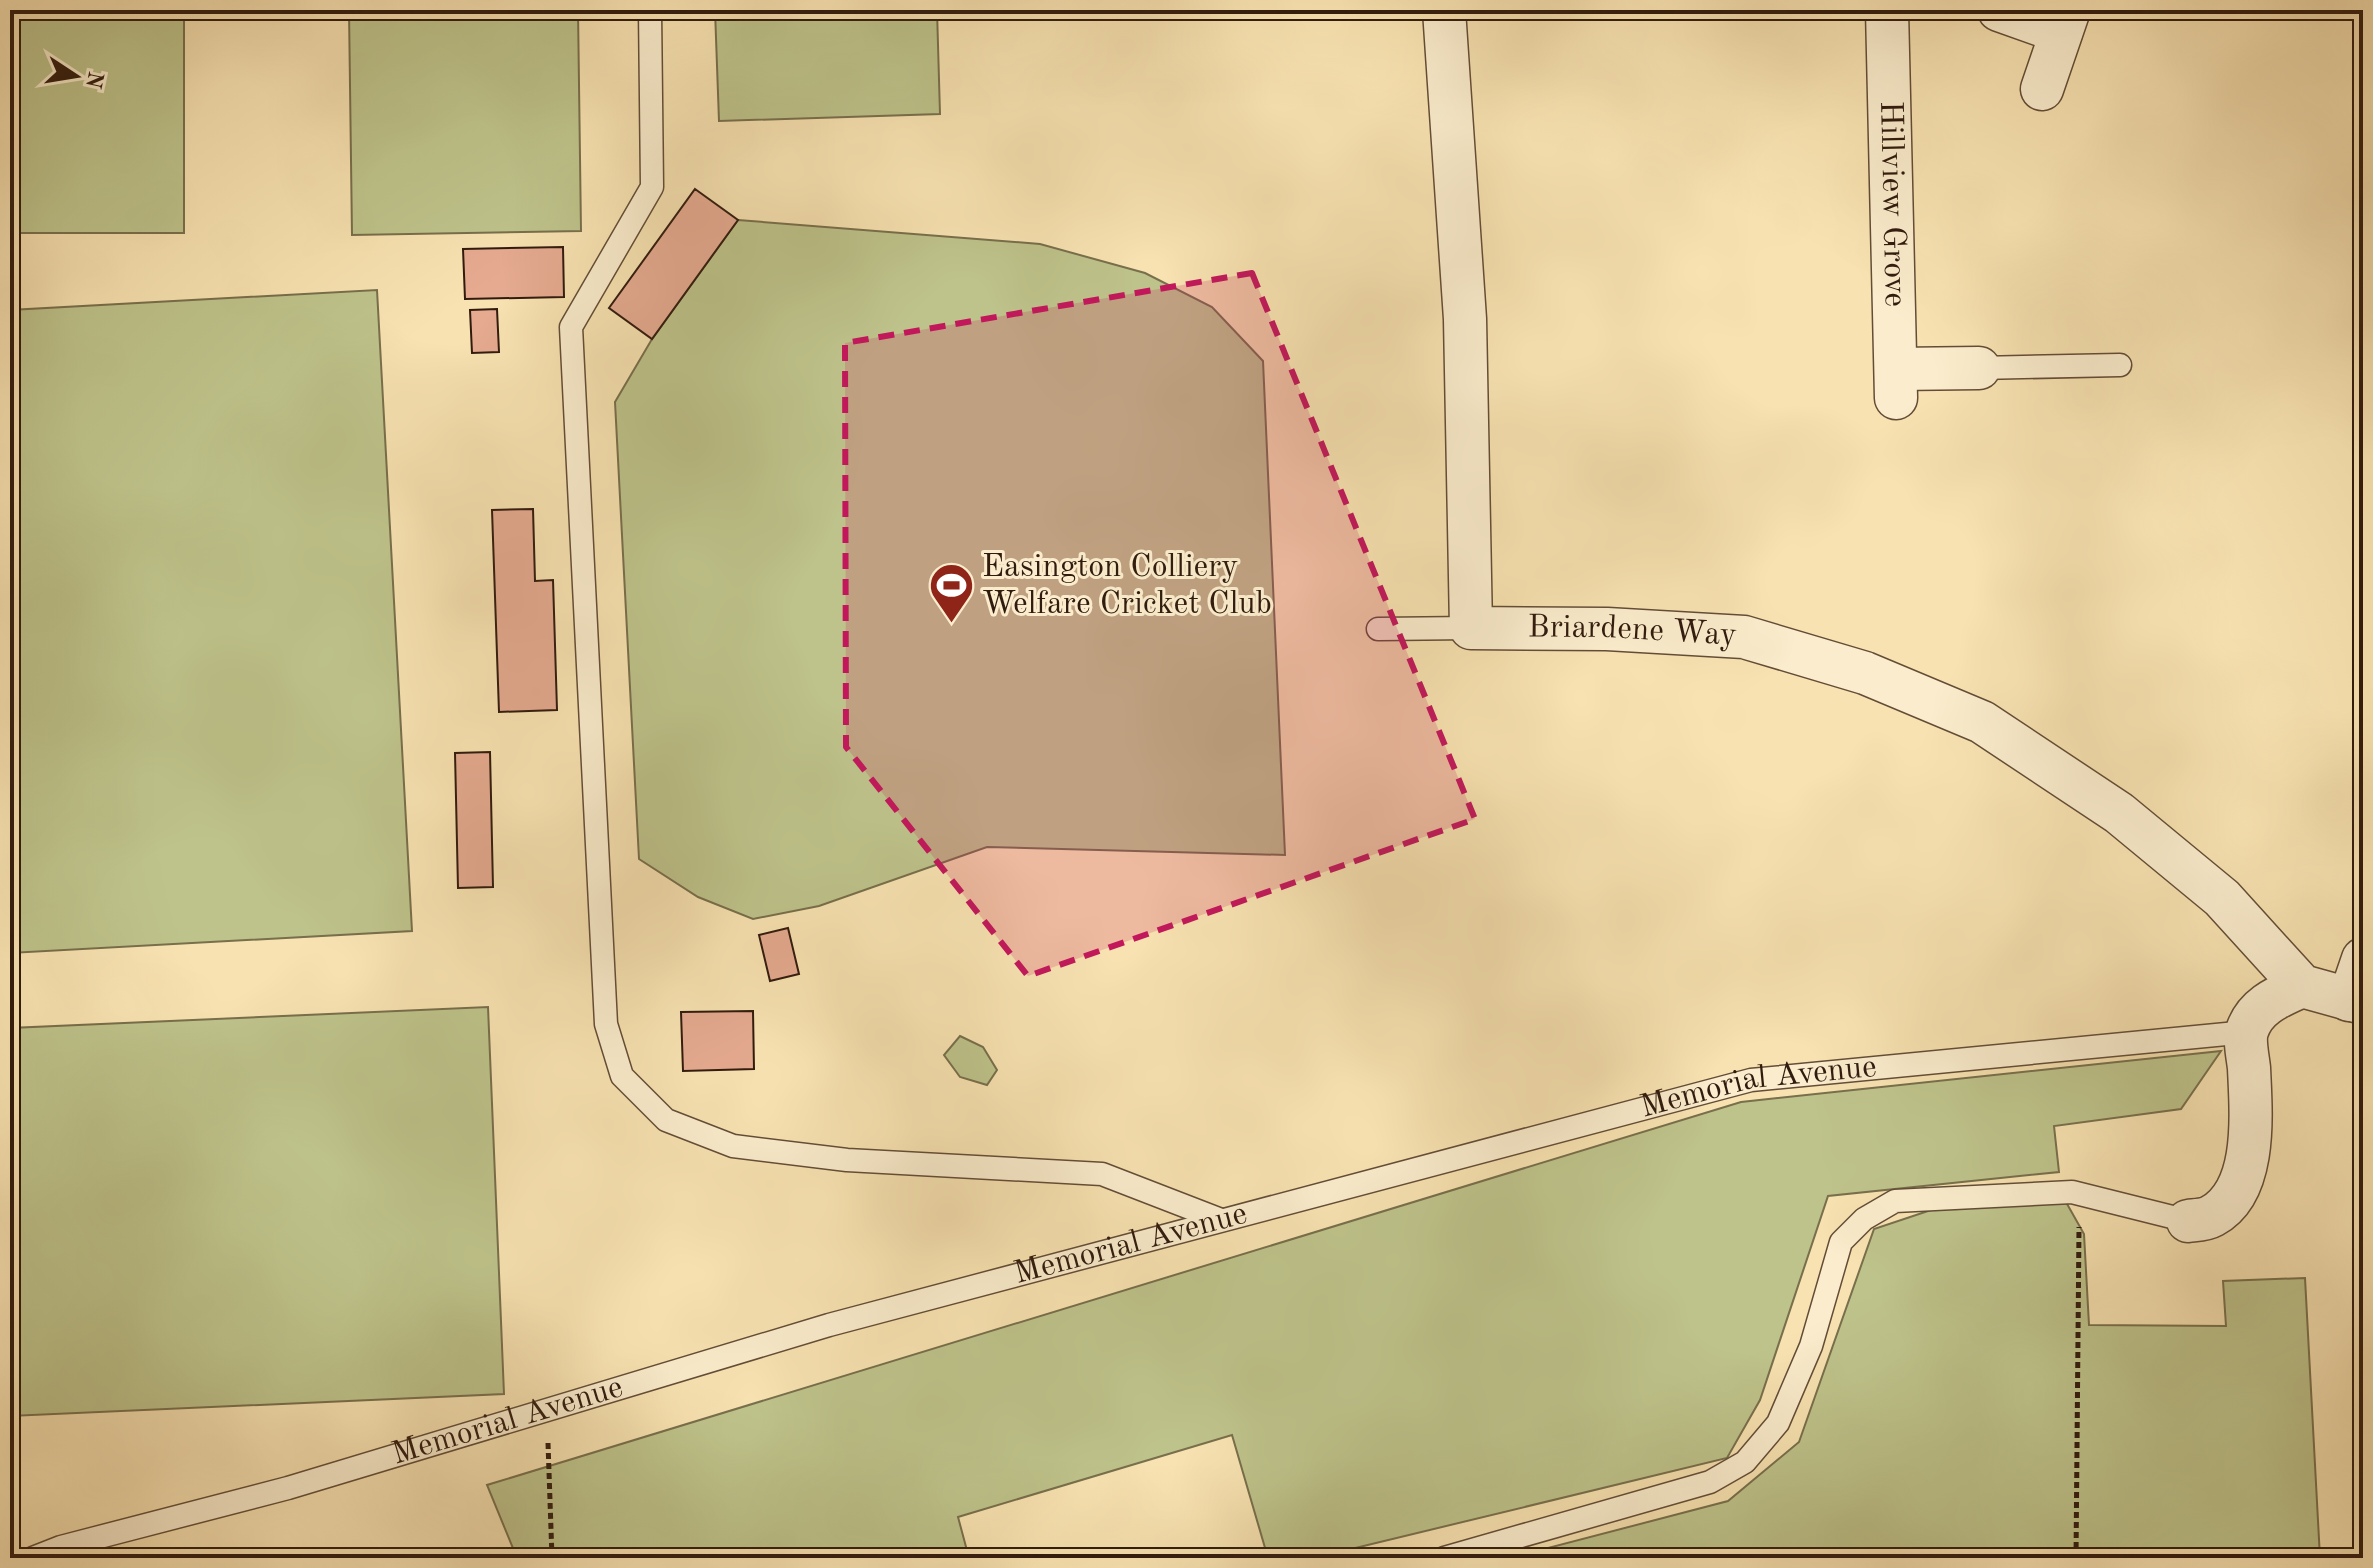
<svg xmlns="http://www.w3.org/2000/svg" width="2373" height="1568" font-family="'Old Standard TT',serif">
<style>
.green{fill:#bec38b;stroke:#786f4c;stroke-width:2}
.building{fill:#e5aa90;stroke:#311b0e;stroke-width:2}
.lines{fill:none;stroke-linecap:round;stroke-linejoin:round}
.service-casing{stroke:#634d37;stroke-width:25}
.minor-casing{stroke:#634d37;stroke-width:45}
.path{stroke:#311b0e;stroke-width:5;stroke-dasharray:6 4;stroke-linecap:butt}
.service{stroke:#faeccc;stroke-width:22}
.minor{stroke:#faeccc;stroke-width:42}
.marked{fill:#c2185b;fill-opacity:0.2;stroke:#c2185b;stroke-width:6;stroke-dasharray:16 10;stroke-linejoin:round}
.labels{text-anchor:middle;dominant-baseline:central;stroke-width:6;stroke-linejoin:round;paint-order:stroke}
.street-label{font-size:32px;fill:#311b0e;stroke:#faeccc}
.poi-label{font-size:32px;fill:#311b0e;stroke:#faeccc;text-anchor:start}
</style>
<rect width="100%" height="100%" fill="#f8e2b1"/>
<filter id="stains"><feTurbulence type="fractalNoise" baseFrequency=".0025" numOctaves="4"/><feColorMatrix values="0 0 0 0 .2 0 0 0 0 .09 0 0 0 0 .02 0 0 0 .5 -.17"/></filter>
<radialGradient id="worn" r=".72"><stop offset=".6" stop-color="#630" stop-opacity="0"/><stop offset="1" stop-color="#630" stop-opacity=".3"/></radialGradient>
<path class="green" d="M10,10H184V233H10Z
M349,10H578L581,231L352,235Z
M715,10H937L940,114L719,121Z
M738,220L1040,244L1145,273L1212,307L1263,361L1285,855L987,847L819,906L753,919L698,897L639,859L615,402L652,339Z
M377,290L412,931L10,953V310Z
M488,1007L504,1394L10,1416V1028Z
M960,1036L983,1047L997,1070L987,1085L960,1077L944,1055Z
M2221,1051L2181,1109L2054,1126L2059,1172L1828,1196L1760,1400L1727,1458L1314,1558H1268L1232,1435L958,1517L969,1558H517L487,1485L1741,1102Z
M2062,1195L2084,1234L2089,1325L2226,1326L2223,1281L2305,1278L2320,1558H1510L1728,1501L1799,1442L1874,1229L1934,1209Z"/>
<path class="building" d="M695,189L738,220L652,339L609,308Z
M563,247L564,297L465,299L463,249Z
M497,309L499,352L472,353L470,310Z
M533,509L535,581L553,580L557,710L499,712L492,510Z
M490,752L493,887L458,888L455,753Z
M788,928L799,974L770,981L759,935Z
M753,1011L754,1069L683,1071L681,1012Z
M2357,1441H2363V1476H2358Z"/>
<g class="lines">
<defs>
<g id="service">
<path d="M650,10L652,187L571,327L606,1024L622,1076L666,1120L733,1146L847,1160L1102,1174L1221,1220"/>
<path d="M1979,368L2120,365"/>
<path d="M1378,629L1471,628"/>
<path id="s1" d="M33,1558L61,1547L288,1488L829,1325L1751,1080L2247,1032"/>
<path d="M1444,1558L1710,1482L1745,1462L1778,1423L1811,1346L1841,1242L1864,1219L1895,1201L2072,1192L2188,1221"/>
</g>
<g id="minor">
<path id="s2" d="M1444,10L1465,319L1471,628L1607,629L1744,637L1865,673L1982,722L2119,813L2222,898L2302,986L2363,1003"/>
<path id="s3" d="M1887,10L1896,398"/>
<path d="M1999,10L2061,32"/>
<path d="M2042,89L2069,10"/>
<path d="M1896,369L1979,368"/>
<path d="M2349,1000L2363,959"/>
<path d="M2188,1221C2196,1220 2205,1220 2212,1216C2258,1191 2251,1114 2249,1068C2248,1058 2244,1041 2247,1031C2255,1005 2280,996 2302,986"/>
</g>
</defs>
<use href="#service" class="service-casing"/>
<use href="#minor" class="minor-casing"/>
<path class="path" d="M548,1443L552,1558
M997,1558L1012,1555L1015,1558
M2076,1558L2079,1227"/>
<use href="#service" class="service"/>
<use href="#minor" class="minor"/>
</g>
<path class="marked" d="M1252,273L1475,819L1028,976L846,747L845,343Z"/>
<defs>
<symbol id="stadium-pin" viewBox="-11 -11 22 30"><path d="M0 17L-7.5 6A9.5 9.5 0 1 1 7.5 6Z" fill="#8f2418" stroke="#faeccc"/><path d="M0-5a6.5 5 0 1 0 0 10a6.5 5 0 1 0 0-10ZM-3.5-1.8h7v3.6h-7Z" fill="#fff"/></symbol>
</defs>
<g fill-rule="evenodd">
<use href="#stadium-pin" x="926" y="560" width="51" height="69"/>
</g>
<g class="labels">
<g class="street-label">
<text stroke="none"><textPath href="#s3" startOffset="194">Hillview Grove</textPath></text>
<text stroke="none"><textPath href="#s2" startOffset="780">Briardene Way</textPath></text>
<text stroke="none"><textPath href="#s1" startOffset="1790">Memorial Avenue</textPath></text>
<text stroke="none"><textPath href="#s1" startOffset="1142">Memorial Avenue</textPath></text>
<text stroke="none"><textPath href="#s1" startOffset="494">Memorial Avenue</textPath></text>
</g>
<g class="poi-label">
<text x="982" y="568">Easington Colliery<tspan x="982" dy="37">Welfare Cricket Club</tspan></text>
</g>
</g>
<rect width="2373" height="1568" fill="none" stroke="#f8e2b1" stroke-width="40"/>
<rect x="12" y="12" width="2349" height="1544" fill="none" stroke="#311b0e" stroke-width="4"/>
<rect x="20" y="20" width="2333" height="1528" fill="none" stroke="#311b0e" stroke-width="2"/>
<g transform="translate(76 76) rotate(102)" stroke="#faeccc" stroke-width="6" paint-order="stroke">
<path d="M0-6L14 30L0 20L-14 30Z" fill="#311b0e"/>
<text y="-12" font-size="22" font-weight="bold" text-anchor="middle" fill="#311b0e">N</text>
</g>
<rect width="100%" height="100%" filter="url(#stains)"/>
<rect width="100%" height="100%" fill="url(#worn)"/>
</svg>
